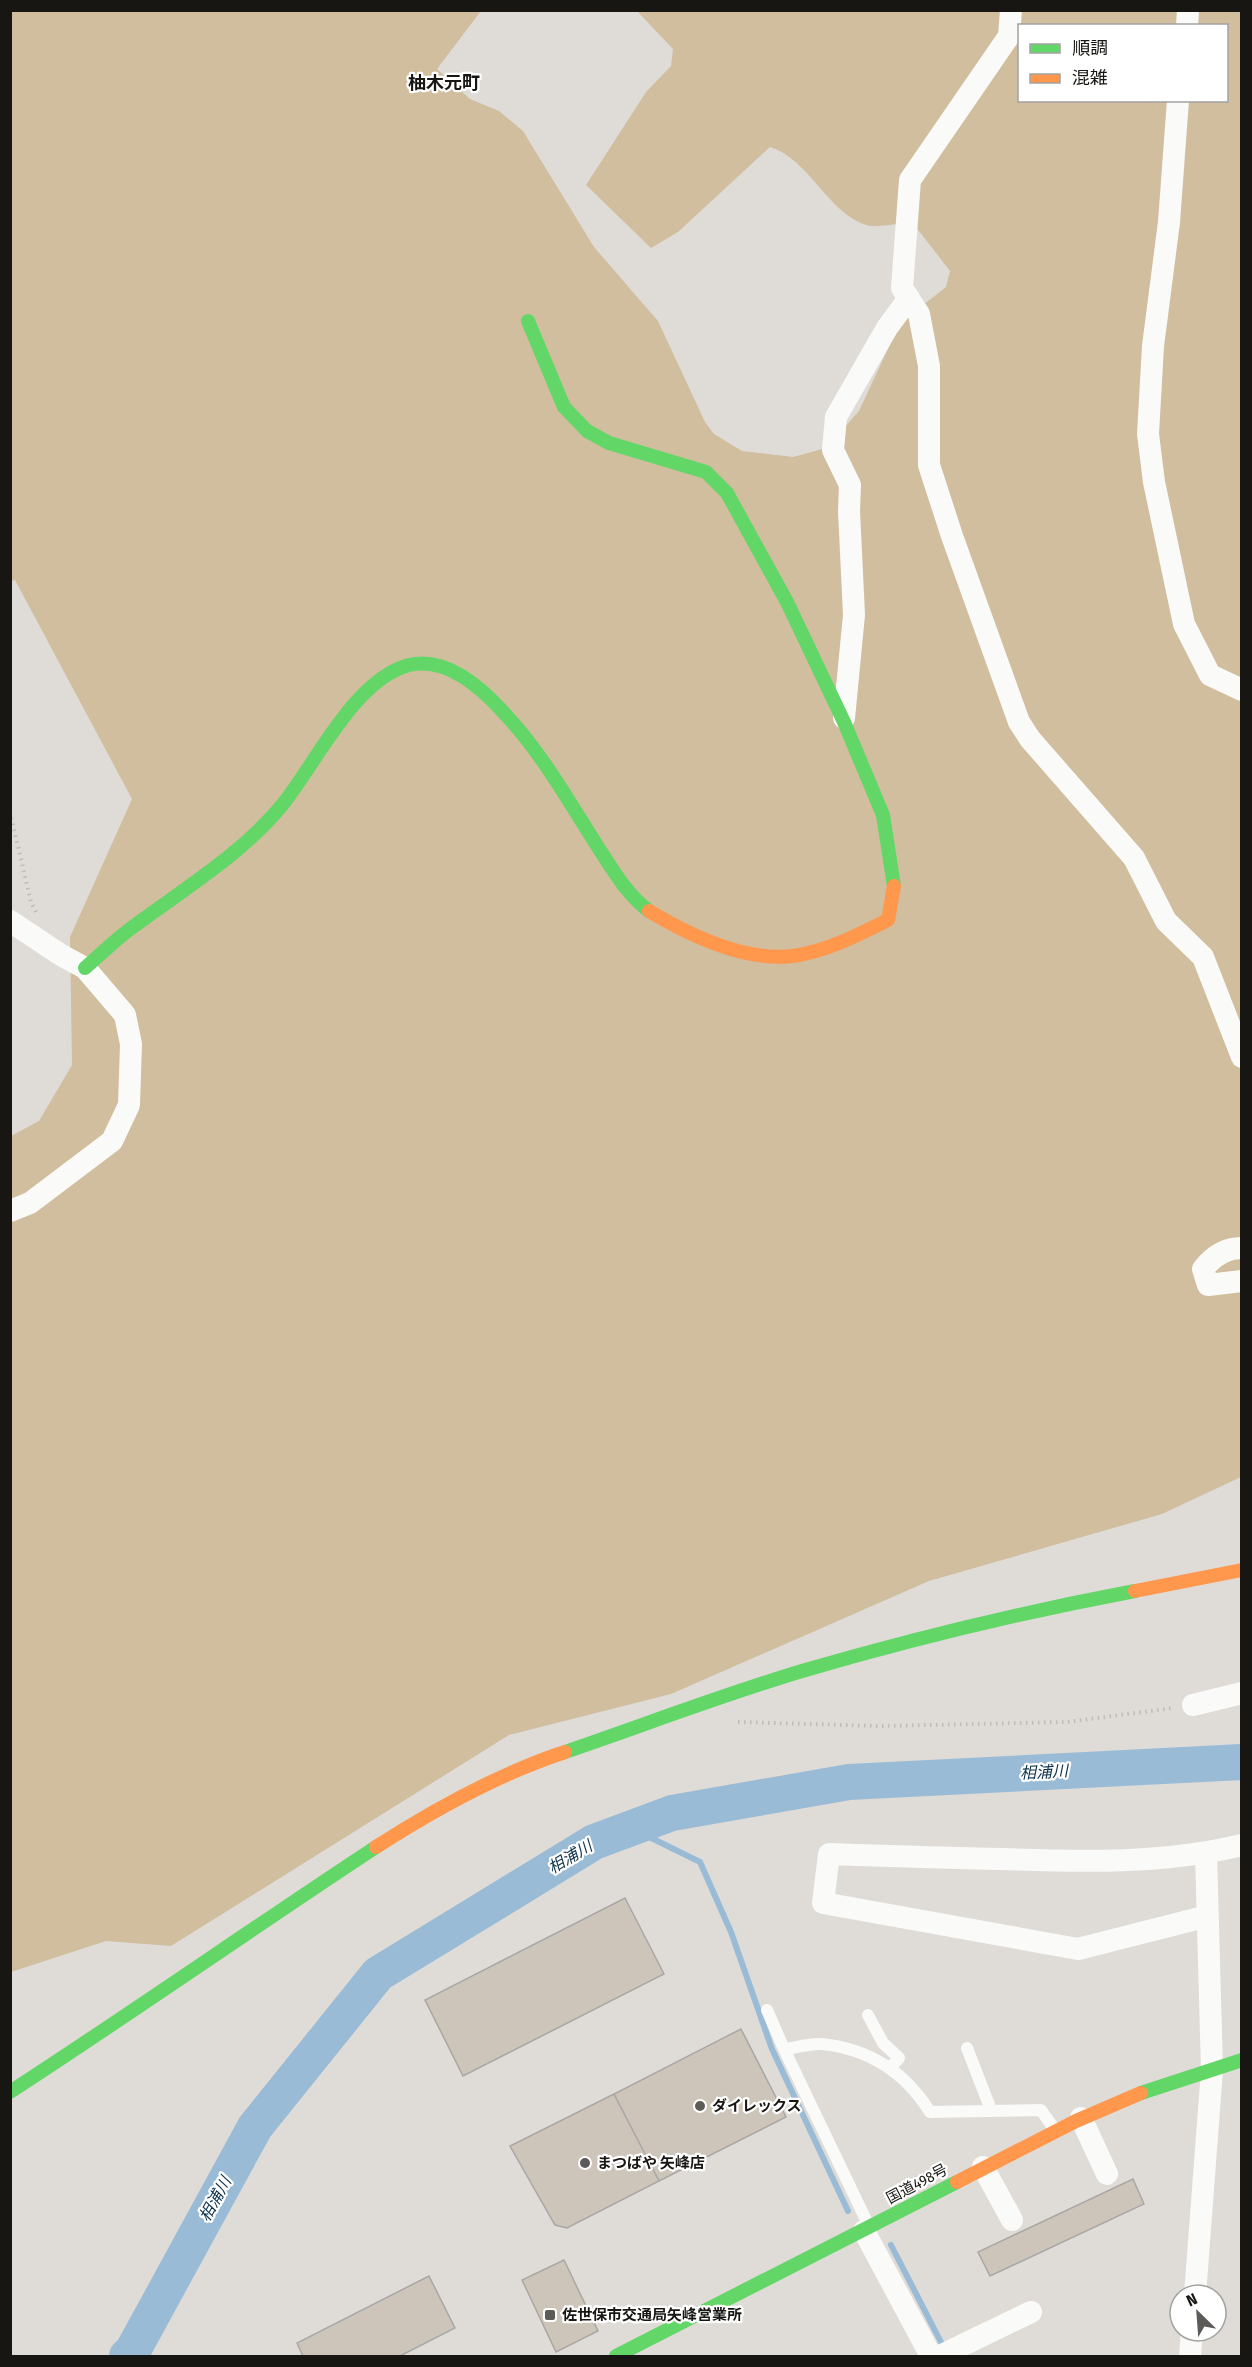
<svg xmlns="http://www.w3.org/2000/svg" width="1252" height="2367" font-family="'Fira Sans Condensed','Noto Sans JP',sans-serif">
<style>
.forest{fill:#d0be9f;fill-rule:evenodd}
.lines{fill:none;stroke-linecap:round;stroke-linejoin:round}
.stream{stroke:#9abbd6;stroke-width:6}
.river{stroke:#9abbd6;stroke-width:36}
.building{fill:#cdc5ba;stroke:#a9a7a4;stroke-width:1.5}
.path{stroke:#bdbcbb;stroke-width:4;stroke-dasharray:1.5 4.5;stroke-linecap:butt}
.lane{stroke:#fafaf9;stroke-width:12}
.street{stroke:#fafaf9;stroke-width:22}
.fast{stroke:#63d668;stroke-width:14}
.slow{stroke:#ff974d;stroke-width:14}
.poi-dot{fill:#5d5b58;stroke:#fff;stroke-width:2}
.labels{text-anchor:middle;dominant-baseline:central;stroke-width:4.5;stroke-linejoin:round;paint-order:stroke}
.poi-label{font-size:15px;font-weight:bold;fill:#171613;stroke:#fff;text-anchor:start}
.street-label{font-size:15px;fill:#171613;stroke:#fff}
.water-label{font-size:16px;font-style:italic;fill:#0b314c;stroke:#fff}
.quarter-label{font-size:18px;font-weight:bold;fill:#171613;stroke:#fff}
</style>
<rect width="100%" height="100%" fill="#dfdcd8"/>
<path class="forest" d="M11,11H481L437,69L470,99L499,111L523,131L594,247L658,321L705,422L714,434L742,451L793,457L826,448L859,411L900,323L946,287L950,271L912,222C899,223 878,228 866,225C828,213 809,159 770,147L678,232L651,248L586,185L646,92L671,66L673,49L637,11H1241V1477L1162,1514L929,1581L671,1694L509,1735L171,1946L106,1941L11,1972V1136L39,1121L72,1065L70,937L132,799L15,580L11,581ZM1020,26H1226V100H1020Z"/>
<g class="lines">
<path class="stream" d="M631,1828L700,1862L731,1932L772,2049L848,2211
M891,2245L944,2348"/>
<path class="river" d="M127,2356L132,2352L255,2127L378,1974L594,1842L672,1813L849,1782L1242,1762"/>
</g>
<path class="building" d="M625,1898L664,1974L463,2076L425,2000Z
M741,2029L786,2117L659,2181L614,2094Z
M614,2094L659,2181L567,2228L555,2225L510,2146Z
M1133,2179L1144,2204L990,2276L978,2252Z
M564,2260L598,2331L556,2352L522,2280Z
M429,2276L455,2328L400,2356H303L297,2343Z"/>
<g class="lines">
<path class="path" d="M10,812L31,902L36,912
M738,1722L880,1726L1067,1722L1173,1708"/>
<path class="lane" d="M767,2010L784,2049C796,2048 810,2043 822,2044C870,2049 905,2072 930,2112L1041,2110L1055,2130
M868,2015L883,2043L899,2058L891,2067
M967,2048L991,2110
M784,2049L868,2224"/>
<path class="street" d="M1011,10L1009,36L910,180L902,288L919,314L929,366V465L952,536L1019,722L1030,739L1134,858L1166,921L1203,957L1242,1057
M1187,26L1188,10
M1178,100L1169,222L1153,346L1148,434L1154,482L1184,624L1210,675L1242,690
M844,718L854,615L849,511L850,485L833,450L836,417L887,328L909,298
M10,921L61,955L85,968L125,1015L131,1044L129,1105L112,1141L30,1203L10,1211
M1242,1248C1225,1248 1213,1256 1203,1269L1208,1285L1242,1281
M1193,1705L1242,1693
M1208,1916L1078,1949L823,1903L829,1854C886,1856 944,1858 1002,1859C1082,1862 1163,1864 1242,1845
M1081,2118L1107,2174
M983,2167L1012,2220
M864,2231L931,2356
M1195,2295L1212,2070L1206,1854
M940,2356L1031,2312
M1190,2356L1192,2331"/>
<path class="fast" d="M528,321L564,407L587,431L609,443L706,472L727,493L787,602L844,722L883,815L894,886
M85,968C102,953 118,937 137,924C187,887 243,853 283,804C316,763 355,679 409,665C447,656 482,688 505,714C541,752 568,800 596,844C611,867 626,894 649,911
M565,1752C644,1725 722,1695 802,1671C912,1639 1023,1612 1135,1591
M10,2092C133,2012 253,1928 376,1847
M1141,2093L1242,2060
M616,2356L957,2182"/>
<path class="slow" d="M649,911C689,935 745,962 793,956C827,951 858,935 888,920L894,886
M1135,1591L1242,1570
M376,1847C435,1809 498,1774 565,1752
M957,2182L1076,2121L1141,2093"/>
</g>
<g class="poi-dot">
<circle cx="700" cy="2106" r="6"/>
<circle cx="585" cy="2163" r="6"/>
<rect x="544" y="2309" width="12" height="12" rx="3"/>
</g>
<g class="labels">
<g class="poi-label">
<text x="712" y="2106">ダイレックス</text>
<text x="597" y="2163">まつばや 矢峰店</text>
<text x="562" y="2315">佐世保市交通局矢峰営業所</text>
</g>
<g class="street-label">
<text transform="translate(917 2184) rotate(-28)">国道498号</text>
</g>
<g class="water-label">
<text transform="translate(1044 1772) rotate(-3)">相浦川</text>
<text transform="translate(570 1857) rotate(-31)">相浦川</text>
<text transform="translate(215 2199) rotate(-61)">相浦川</text>
</g>
<g class="quarter-label">
<text x="444" y="83">柚木元町</text>
</g>
</g>
<rect width="1252" height="2367" fill="none" stroke="#171613" stroke-width="24"/>
<rect x="1018" y="24" width="210" height="78" fill="#ffffff" stroke="#a2a2a1" stroke-width="1.5"/>
<rect x="1030" y="44" width="30" height="9" fill="#63d668" stroke="#a2a2a1" stroke-width="1.5"/>
<text x="1072" y="54" font-size="18" fill="#171613">順調</text>
<rect x="1030" y="74" width="30" height="9" fill="#ff974d" stroke="#a2a2a1" stroke-width="1.5"/>
<text x="1072" y="84" font-size="18" fill="#171613">混雑</text>
<g transform="translate(1198 2313) rotate(335)"><circle r="28" fill="#ffffff" stroke="#a2a2a1" stroke-width="1.5"/>
<path d="M0-4.5L10 22L0 15L-10 22Z" fill="#5d5b58"/>
<text y="-9" font-size="16" font-weight="bold" text-anchor="middle" fill="#171613">N</text>
</g>
</svg>
